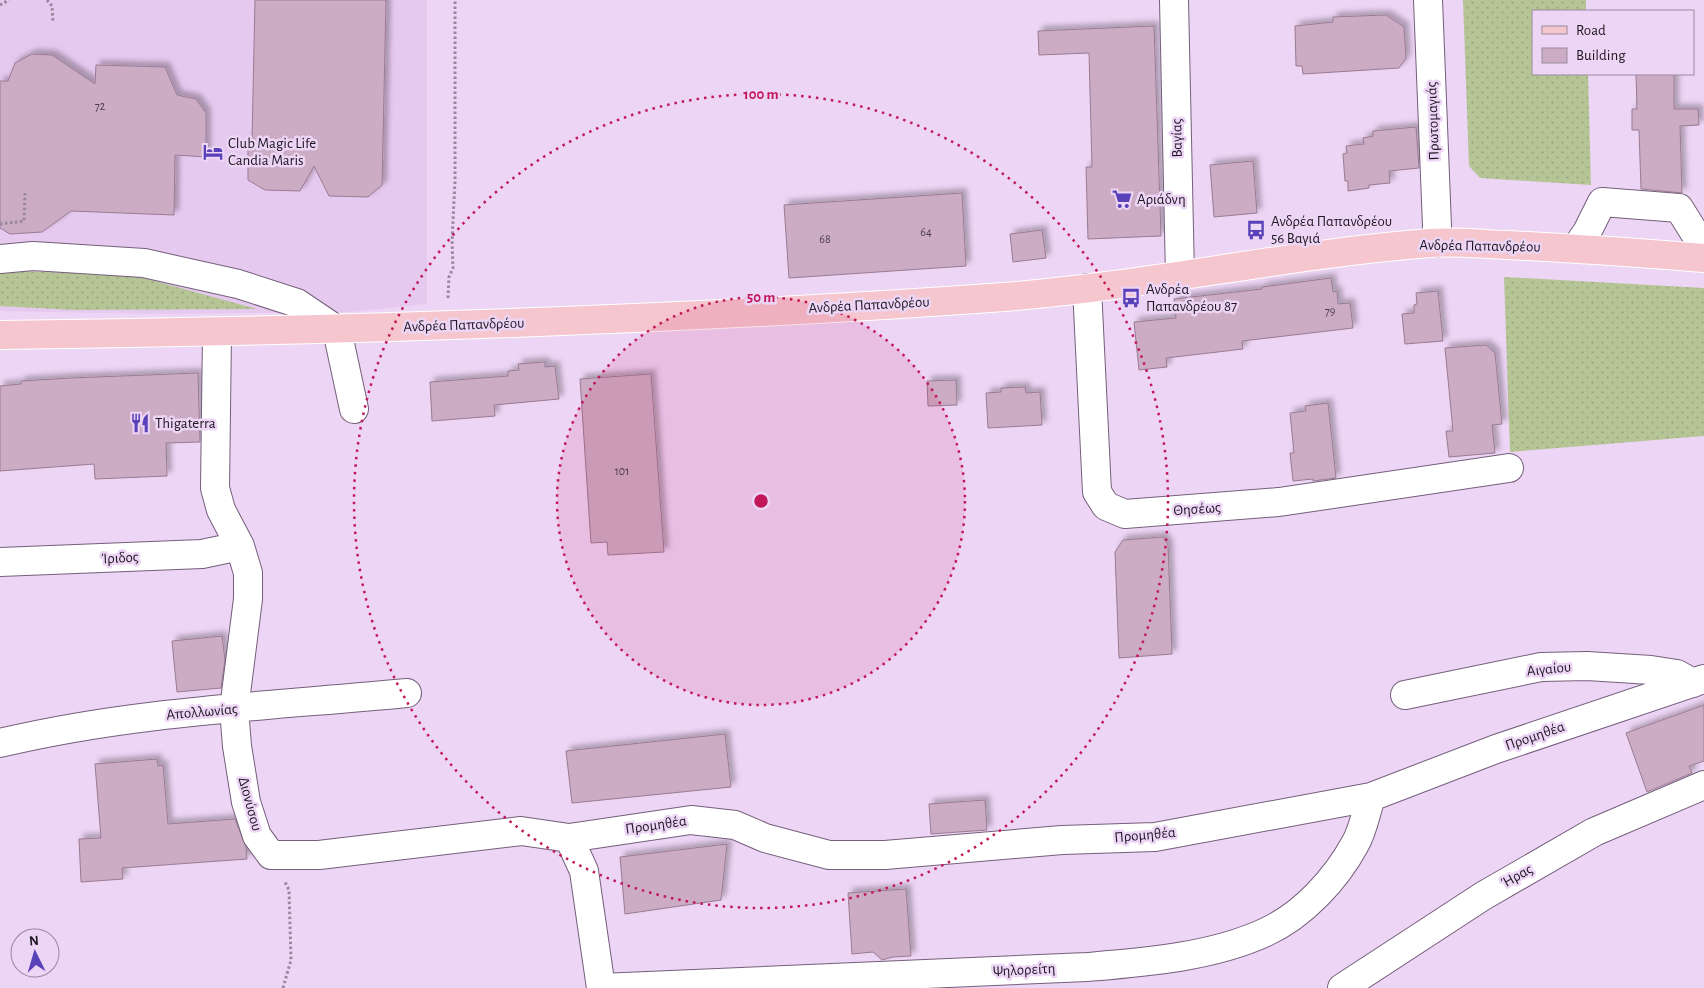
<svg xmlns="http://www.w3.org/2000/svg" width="1704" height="988" font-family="'Alegreya Sans',sans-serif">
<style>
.built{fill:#e6c9ef}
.grass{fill:url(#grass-dots)}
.building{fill:#ccacc4;stroke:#997b92;filter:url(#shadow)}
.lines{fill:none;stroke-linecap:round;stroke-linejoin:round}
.minor-casing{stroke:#745f7b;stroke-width:30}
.major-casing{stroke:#fff;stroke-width:30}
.path{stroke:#98879e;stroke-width:3;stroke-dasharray:2.5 2.5;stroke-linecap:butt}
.minor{stroke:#fff;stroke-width:28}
.major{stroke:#f5c6cd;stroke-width:28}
.ring{fill:none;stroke:#c2185b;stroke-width:2.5;stroke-dasharray:2.5 5}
.labels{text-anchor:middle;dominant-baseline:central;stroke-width:5;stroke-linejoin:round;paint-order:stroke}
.number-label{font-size:12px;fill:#4a3c4a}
.street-label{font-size:15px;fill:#1e1621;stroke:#edd5f5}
.poi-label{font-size:15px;fill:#1e1621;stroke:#edd5f5;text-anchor:start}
.centre{fill:#c2185b;stroke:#edd5f5;stroke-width:2.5}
.ring-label{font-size:15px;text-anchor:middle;font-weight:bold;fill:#c2185b;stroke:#edd5f5;stroke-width:5;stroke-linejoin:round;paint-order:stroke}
</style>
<defs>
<pattern id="grass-dots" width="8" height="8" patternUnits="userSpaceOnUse" patternTransform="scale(1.25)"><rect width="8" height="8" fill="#b6c596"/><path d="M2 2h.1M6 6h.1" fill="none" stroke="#9ca881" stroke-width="1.8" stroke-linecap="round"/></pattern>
<filter id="shadow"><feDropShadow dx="4.5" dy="-4.5" stdDeviation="2.5" flood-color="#0004"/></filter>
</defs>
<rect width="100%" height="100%" fill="#edd5f5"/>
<path class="built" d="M0,0H427V304L350,312L153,314L0,311Z"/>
<path class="grass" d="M1463,0H1586V11H1533V74H1588L1591,185L1480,178L1469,166Z
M0,270L137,276L257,309L74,310L0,306Z
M1504,277L1704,288V436L1510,452Z"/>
<path class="building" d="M255,0H386L382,185L368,197L329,196L314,166L300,191L265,190L248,180V141H252Z
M1386,15L1404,27L1406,58L1399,68L1303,74L1302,66H1296L1295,26L1333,22V17Z
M1154,26L1161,236L1088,239L1086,167H1092L1089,53L1039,55L1038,31Z
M32,54L52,55L95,84L96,65L165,67L177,95L196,99L206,113V157L175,155L174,215L71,211L42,232L10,234L0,228V81H8L15,63Z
M1636,74H1674V109H1698L1699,125L1680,126L1682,193L1641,189L1639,130H1632V109H1637Z
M1416,127L1419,168L1389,171L1390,183L1369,185V188L1348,191V181H1345L1343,154L1347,153L1346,146L1364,144L1363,138L1373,136V131Z
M1253,161L1257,213L1214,217L1210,165Z
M962,193L966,266L789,278L784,205Z
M1042,230L1046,258L1013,262L1010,234Z
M1331,278L1333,292L1337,291L1338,304L1350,303L1353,328L1242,341L1243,349L1166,358L1167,367L1139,370L1134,322L1176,318L1174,299L1262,289V287Z
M1438,291L1443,341L1405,344L1402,314L1414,313V305L1417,304L1416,293Z
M1486,345L1495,353L1502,424L1492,425L1495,453L1449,457L1446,431H1453L1445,348Z
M545,362V367L555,366L559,399L494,405L495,416L432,421L430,382L508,376V371L519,370L518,364Z
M198,373L200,442L166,443L167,476L95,479L94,464L0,471V386L21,384V381L71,378Z
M651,374L664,552L608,555L607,542L591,543L580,379Z
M956,380L957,405L928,406L927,381Z
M1025,387L1026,393L1040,392L1042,425L988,428L986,393L1001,392V388Z
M1328,403L1336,478L1313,481V479L1293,481L1290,453H1294L1290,413L1306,411L1305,406Z
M1163,537L1168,545L1172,654L1119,658L1115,552L1123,540Z
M222,636L225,660L221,688L177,692L172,641Z
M1704,705V761L1689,766L1692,773L1647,792L1626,733Z
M725,734L731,787L572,803L566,751Z
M157,759L158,766L163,765L168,824L235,819L246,847L247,859L122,868L123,879L81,882L79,839L101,838L95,764Z
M985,800L987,830L931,834L929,804Z
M727,844L721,900L625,914L620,857Z
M906,889L911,956L893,957L882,960L873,952L852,954L848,893Z"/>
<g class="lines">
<defs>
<path id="minor" d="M1174,0L1180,276
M1428,0L1437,226L1436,243
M1576,248L1587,232L1602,202L1679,208L1704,248
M0,259L33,256L144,263L238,284L297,303L337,330L354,409
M1087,288L1097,492L1106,506L1125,514L1279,502L1509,468
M217,333L215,488L221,510L240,546L248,573V599L234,709L237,746L246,802L257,836L271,855H319L521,831L569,838L584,871L601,988
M0,562L202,554L240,546
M1405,695L1541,667L1587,666L1651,670L1677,674L1693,683
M0,743C133,711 271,706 407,693
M569,838L691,820L735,825L765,838L829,855H885L1062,840L1155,837L1371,797L1496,749L1704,679
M601,988L1087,967C1146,962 1212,957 1266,932C1303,915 1336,879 1355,844C1363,831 1366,812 1371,797
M1342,988L1483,896L1594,832L1704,785"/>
<path id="major" d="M0,335C335,331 670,321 1004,297C1147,286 1287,254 1430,243C1455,241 1482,244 1507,245C1573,248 1638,253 1704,258"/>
</defs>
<use href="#minor" class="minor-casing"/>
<use href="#major" class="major-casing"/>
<path class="path" d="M47,0L52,6L53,22
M0,5L9,0
M0,224L24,221L25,193
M448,298L449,277L453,268L452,241L455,181V0
M283,988L291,960L289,890L285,882"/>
<use href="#minor" class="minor"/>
<use href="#major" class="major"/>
</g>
<circle cx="761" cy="501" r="204" fill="#c2185b" fill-opacity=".12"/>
<g class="ring">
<circle cx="761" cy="501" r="204"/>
<circle cx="761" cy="501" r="407"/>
</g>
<defs>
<symbol id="hotel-bare" viewBox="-9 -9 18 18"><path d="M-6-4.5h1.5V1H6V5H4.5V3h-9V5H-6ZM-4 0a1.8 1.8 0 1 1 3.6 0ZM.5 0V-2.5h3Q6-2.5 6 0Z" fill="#5941b9" stroke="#edd5f5" stroke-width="2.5" paint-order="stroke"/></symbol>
<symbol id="supermarket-bare" viewBox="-9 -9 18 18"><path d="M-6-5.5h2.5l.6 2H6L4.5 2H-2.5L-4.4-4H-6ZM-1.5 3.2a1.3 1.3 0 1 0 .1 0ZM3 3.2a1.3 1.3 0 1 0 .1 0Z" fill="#5941b9" stroke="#edd5f5" stroke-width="2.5" paint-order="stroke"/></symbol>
<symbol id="bus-bare" viewBox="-9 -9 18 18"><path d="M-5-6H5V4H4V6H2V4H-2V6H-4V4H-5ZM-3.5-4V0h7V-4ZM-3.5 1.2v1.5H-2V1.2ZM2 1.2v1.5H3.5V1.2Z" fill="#5941b9" stroke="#edd5f5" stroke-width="2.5" paint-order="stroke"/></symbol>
<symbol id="restaurant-bare" viewBox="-9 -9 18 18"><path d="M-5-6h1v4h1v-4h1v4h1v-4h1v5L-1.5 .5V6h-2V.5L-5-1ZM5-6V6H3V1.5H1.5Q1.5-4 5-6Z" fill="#5941b9" stroke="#edd5f5" stroke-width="2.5" paint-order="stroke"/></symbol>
</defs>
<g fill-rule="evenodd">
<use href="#hotel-bare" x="199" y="138" width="28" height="28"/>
<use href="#supermarket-bare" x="1108" y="185" width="28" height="28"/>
<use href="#bus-bare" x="1242" y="216" width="28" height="28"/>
<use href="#bus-bare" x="1117" y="284" width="28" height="28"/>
<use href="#restaurant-bare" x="126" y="409" width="28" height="28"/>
</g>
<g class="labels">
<g class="number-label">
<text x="100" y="106">72</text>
<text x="926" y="232">64</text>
<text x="825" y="239">68</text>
<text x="1330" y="311">79</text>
<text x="622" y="471">101</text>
</g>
<g class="street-label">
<text transform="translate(1433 121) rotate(-92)">Πρωτομαγιάς</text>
<text transform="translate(1177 138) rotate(-91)">Βαγίας</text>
<text transform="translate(1480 246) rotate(1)">Ανδρέα Παπανδρέου</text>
<text transform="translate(869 305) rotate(-3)">Ανδρέα Παπανδρέου</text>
<text transform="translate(464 325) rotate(-2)">Ανδρέα Παπανδρέου</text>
<text transform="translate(1197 509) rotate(-4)">Θησέως</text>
<text transform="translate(120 558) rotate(-3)">Ίριδος</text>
<text transform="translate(1549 669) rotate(-6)">Αιγαίου</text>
<text transform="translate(202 712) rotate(-5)">Απολλωνίας</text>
<text transform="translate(1535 736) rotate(-19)">Προμηθέα</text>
<text transform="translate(250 804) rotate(75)">Διονύσου</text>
<text transform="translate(656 825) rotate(-8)">Προμηθέα</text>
<text transform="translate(1145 835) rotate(-5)">Προμηθέα</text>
<text transform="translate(1517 876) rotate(-29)">Ήρας</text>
<text transform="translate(1024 970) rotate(-3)">Ψηλορείτη</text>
</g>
<g class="poi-label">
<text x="228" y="143">Club Magic Life<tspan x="228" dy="17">Candia Maris</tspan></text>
<text x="1137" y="199">Αριάδνη</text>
<text x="1271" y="221">Ανδρέα Παπανδρέου<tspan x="1271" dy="17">56 Βαγιά</tspan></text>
<text x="1146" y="289">Ανδρέα<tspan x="1146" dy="17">Παπανδρέου 87</tspan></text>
<text x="155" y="423">Thigaterra</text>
</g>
</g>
<circle cx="761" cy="501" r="8" class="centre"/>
<g class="ring-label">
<text x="761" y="99">100 m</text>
<text x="761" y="302">50 m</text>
</g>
<rect x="1532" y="10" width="162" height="65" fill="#edd5f5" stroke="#9a89a0"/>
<rect x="1542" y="26" width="25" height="8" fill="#f5c6cd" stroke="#9a89a0"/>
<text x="1576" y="35" font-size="15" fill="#1e1621">Road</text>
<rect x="1542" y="48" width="25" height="15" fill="#ccacc4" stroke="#9a89a0"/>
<text x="1576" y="60" font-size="15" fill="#1e1621">Building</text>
<g transform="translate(35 953) rotate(355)"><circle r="24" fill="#edd5f5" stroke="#9a89a0"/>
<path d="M0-4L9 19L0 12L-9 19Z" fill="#5941b9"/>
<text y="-8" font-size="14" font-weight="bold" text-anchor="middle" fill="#1e1621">N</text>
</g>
</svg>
